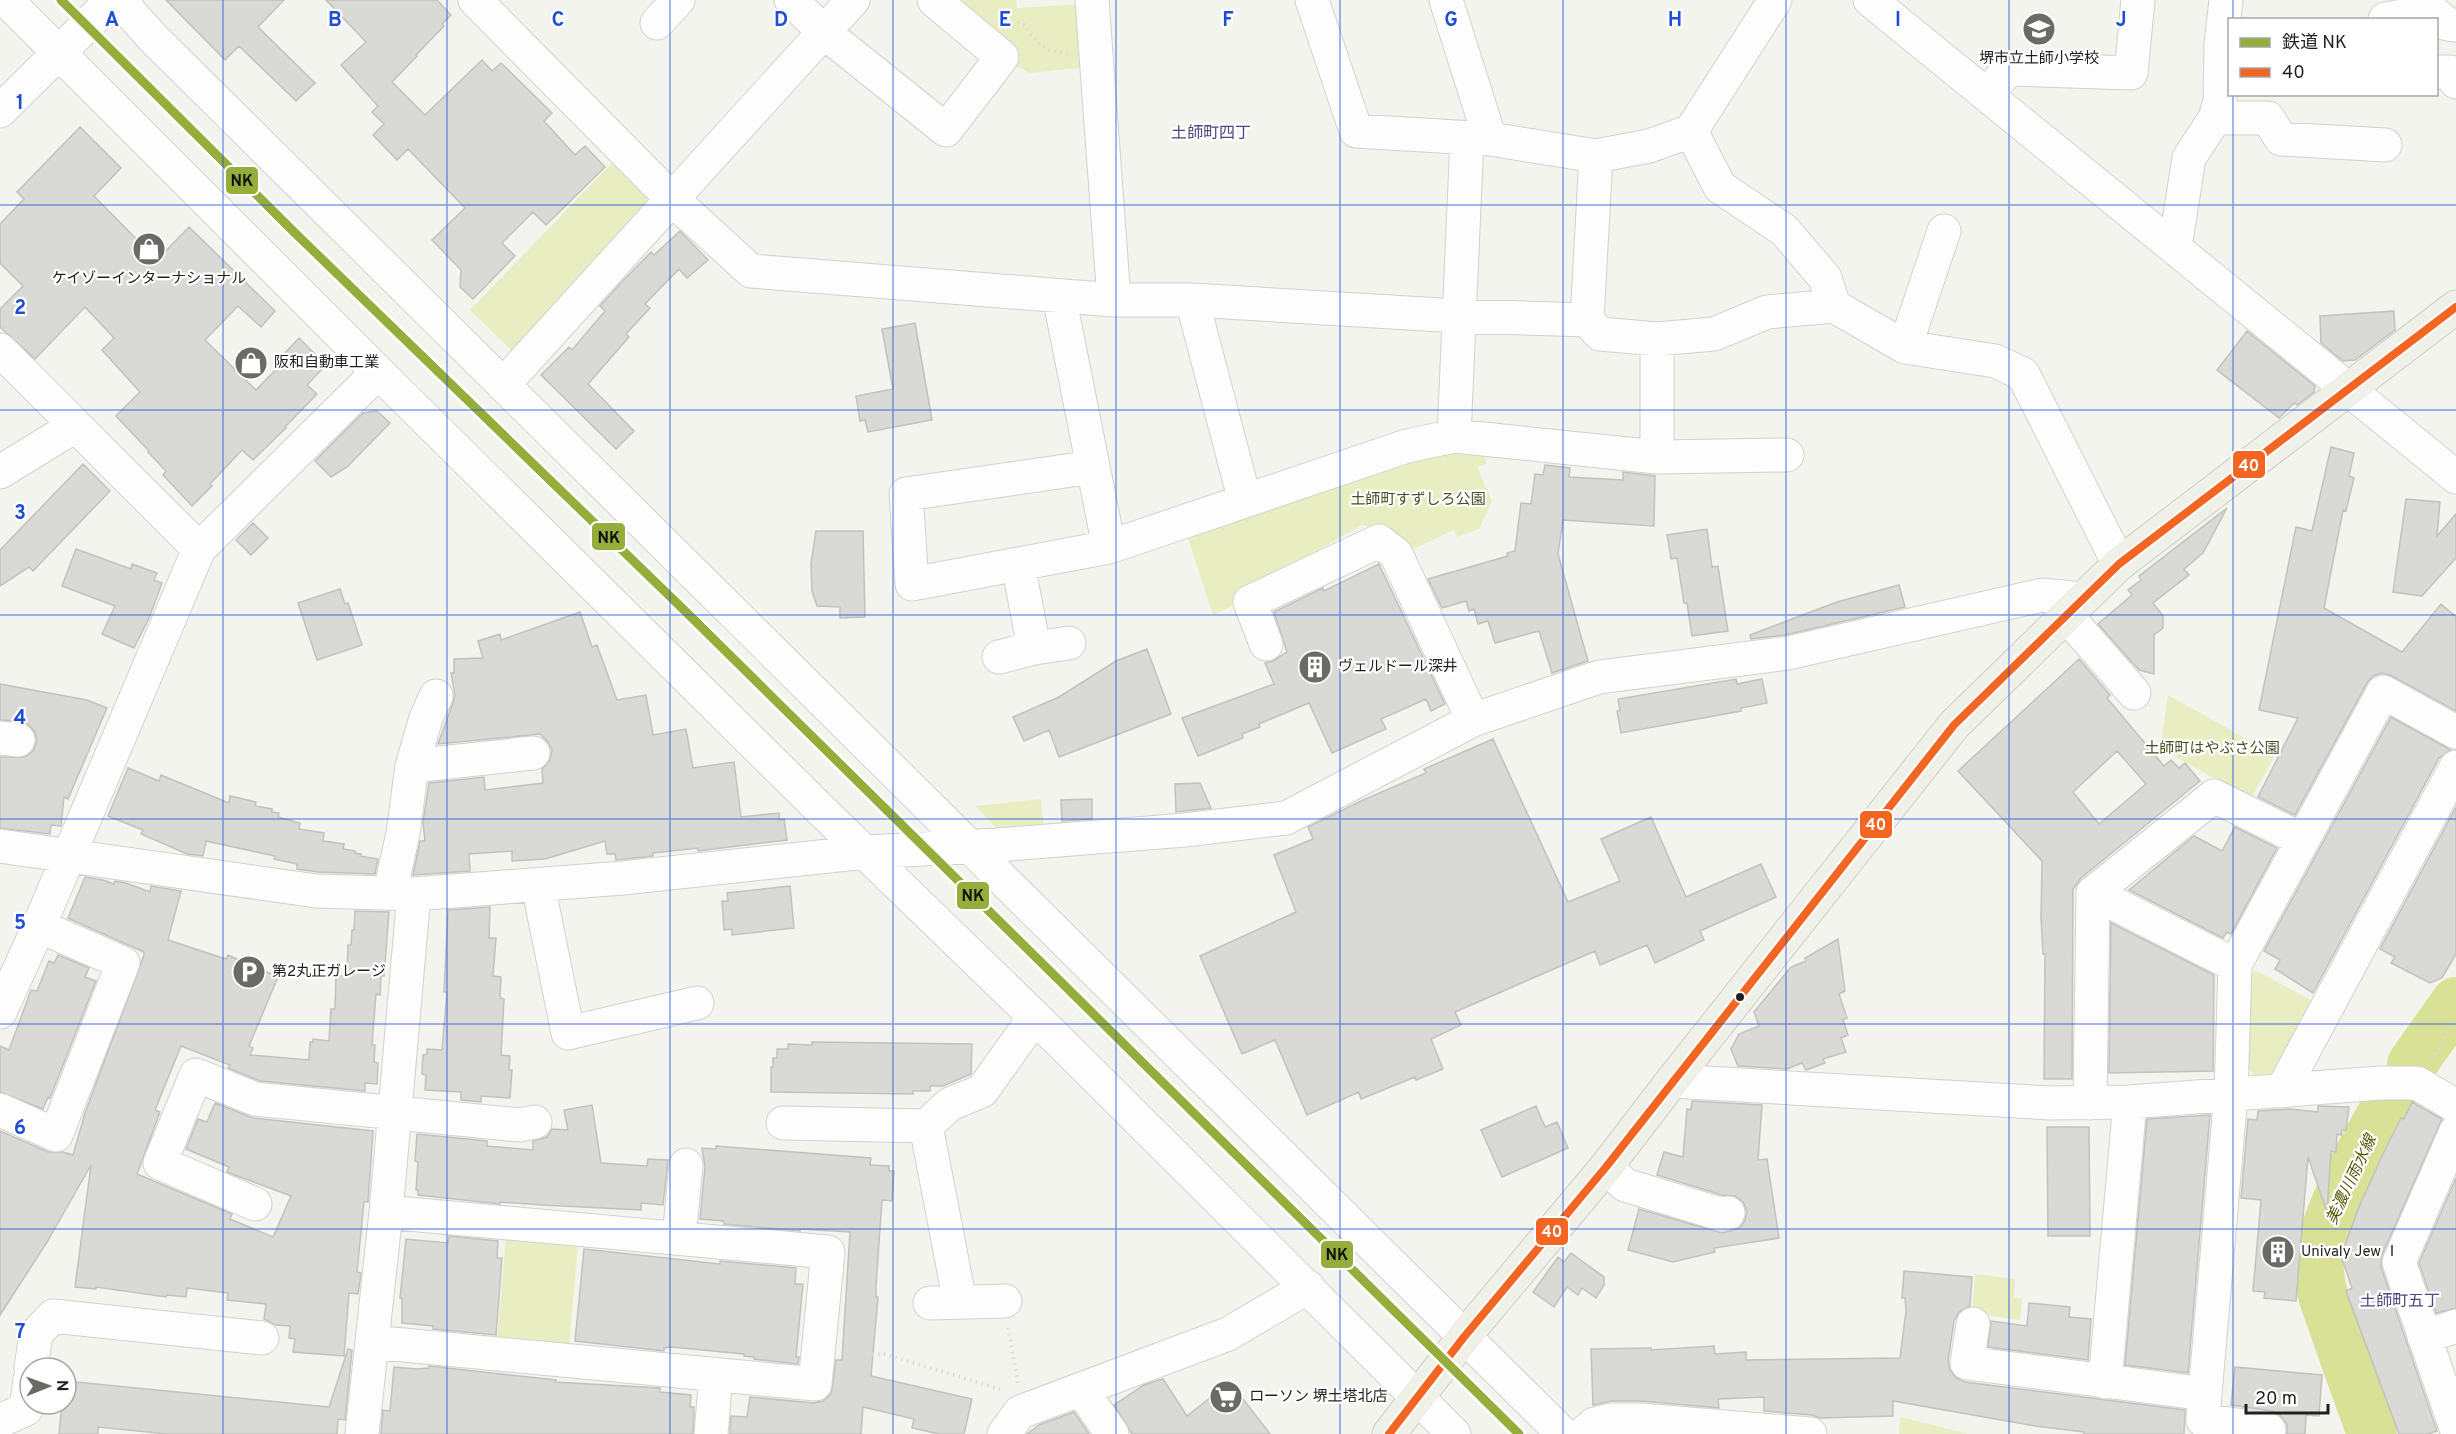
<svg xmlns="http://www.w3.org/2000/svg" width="2456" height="1434" font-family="Overpass,'Noto Sans JP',sans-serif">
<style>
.green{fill:#e8eec1}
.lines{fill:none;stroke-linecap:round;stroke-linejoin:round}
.river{stroke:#d9e197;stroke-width:50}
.building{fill:#d9dad6;stroke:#c1c1be;stroke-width:1.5;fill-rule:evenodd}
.minor-casing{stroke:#d1d2ce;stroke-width:35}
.major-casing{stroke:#cececc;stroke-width:35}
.path{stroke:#dbdbda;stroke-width:4;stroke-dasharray:1.5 4.5;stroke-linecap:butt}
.minor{stroke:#fdfdfd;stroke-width:33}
.major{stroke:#eff0e8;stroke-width:33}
.bus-1-casing{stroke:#fff;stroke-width:12}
.bus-1{stroke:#f26522;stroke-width:8}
.rail-1-casing{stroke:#fff;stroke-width:14}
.rail-1{stroke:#95ad3a;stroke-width:9}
.grid{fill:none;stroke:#1d4ed8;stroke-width:1.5;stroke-opacity:0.55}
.bus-dot{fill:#1f201d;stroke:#fff;stroke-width:2}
.labels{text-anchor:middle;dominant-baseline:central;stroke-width:4.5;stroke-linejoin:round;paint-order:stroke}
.poi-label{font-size:15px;fill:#1f201d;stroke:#fff;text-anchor:start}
.park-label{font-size:15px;fill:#494e23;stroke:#fff}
.neighbourhood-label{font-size:16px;fill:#554481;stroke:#fff}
.water-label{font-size:16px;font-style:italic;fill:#4f5504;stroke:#fff}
.grid-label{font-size:20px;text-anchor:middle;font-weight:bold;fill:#1d4ed8;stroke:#fff;stroke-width:4.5;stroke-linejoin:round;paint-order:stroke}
.line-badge{stroke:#fff;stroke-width:2}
.badge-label{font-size:16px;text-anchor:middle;font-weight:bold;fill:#fff}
.pale-badge-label{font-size:16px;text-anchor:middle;font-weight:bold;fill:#111}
</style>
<rect width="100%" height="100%" fill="#f4f4ef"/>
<path class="green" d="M955,0H1016L1017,8L1083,4L1088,67L1030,73L1014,65L1021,57Z
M614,161L646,195L647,206L515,354L470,310Z
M1442,446L1484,450L1486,464L1477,467L1492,501L1479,529L1457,537L1454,530L1411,550L1393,535L1362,525L1241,594L1240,602L1213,615L1187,535Z
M2168,695L2275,755L2251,799L2160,748Z
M1041,799L1044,829L1001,833L975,806Z
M2255,970L2320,1005L2282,1076L2256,1077L2248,1068L2245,988Z
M506,1237L578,1244L569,1346L497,1340Z
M1975,1274L2015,1279L2014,1297L2022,1299L2020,1320L1972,1313Z
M1900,1417H1901L1969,1434H1899Z"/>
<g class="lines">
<path class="river" d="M2412,1064L2456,1002
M2372,1434C2360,1399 2347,1365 2335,1330C2329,1311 2320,1293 2319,1272C2316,1226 2367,1141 2390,1100"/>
</g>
<path class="building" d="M166,0H284L258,27L315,83L296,101L239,46L225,60Z
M326,0H437L451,15L442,24L444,26L416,55L417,56L392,82L425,115L482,60L492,71L501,63L552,113L544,121L575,155L585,146L605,167L546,225L533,212L502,243L515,256L473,299L460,287L461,270L432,240L465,208L408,149L397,160L373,135L384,124L372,112L378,106L341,65L366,42Z
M80,127L121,168L94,196L157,260L189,227L275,311L261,327L238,306L205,340L256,390L288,357L284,354L299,338L326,365L307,385L317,394L285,427L286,428L253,460L242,450L210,484L212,486L192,506L163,475L166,471L148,452L149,451L116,416L140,392L102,350L114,338L85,307L35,359L0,327V309L23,286L0,263V224L24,199L17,192Z
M680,231L708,260L687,278L679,269L645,304L650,308L626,334L629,337L588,384L634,431L616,449L541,375L569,347L572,350L605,311L600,306L621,283L651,252L654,255Z
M2394,311L2395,330L2355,360L2343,361L2321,343L2320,316Z
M915,323L932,420L868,432L865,420L860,421L856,396L893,389L882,329Z
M2247,331L2315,386L2314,392L2297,405L2294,403L2279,418L2217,370Z
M377,411L390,423L347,467L331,477L315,461L363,413Z
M2331,447L2354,453L2349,476L2354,478L2346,511L2343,510L2324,608L2402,652L2441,604L2456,617V711L2392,676L2382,673L2373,676L2367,683L2295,815L2258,797L2298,718L2259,710L2296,527L2312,531Z
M83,464L110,491L33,571L29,567L0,586V550Z
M1545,465L1570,468L1569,477L1623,480V472L1655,476L1654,526L1563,520L1558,554L1588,661L1552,673L1539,631L1495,643L1488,621L1478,624L1474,609L1469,611L1466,601L1442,608L1428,579L1508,556L1507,553L1515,551L1521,503L1531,504L1535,474L1543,475Z
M2406,499L2440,502L2437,536L2456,514V558L2422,596L2393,592Z
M2227,508L2203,553L2184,569L2189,575L2153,603L2163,616V628L2154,635V674L2139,670L2098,624L2132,595L2128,590L2141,580L2139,576Z
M253,523L268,538L251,555L236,540Z
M1707,529L1712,567L1718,566L1728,631L1692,636L1687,603H1684L1677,558L1671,559L1667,535Z
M816,531H863L865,617L840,618V607L817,606L812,591L811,564Z
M76,549L131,569L132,564L157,573L154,580L162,583L149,618L134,648L102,634L115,606L62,586Z
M1379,564L1445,704L1431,711L1426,699L1381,719L1386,729L1332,753L1309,703L1259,724L1260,727L1242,734L1243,738L1198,756L1182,718L1274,684L1265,663L1273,661L1287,652L1274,612L1323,588L1324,591Z
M1899,585L1905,607L1785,635L1751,639L1750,635L1837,602Z
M340,589L345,604L348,603L362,645L317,660L298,603Z
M580,612L592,647L597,645L617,700L646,695L653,735L686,729L693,768L734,762L741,817L779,813V820L784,819L787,840L698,851V848L653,853V856L616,860L615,854H607L605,841L545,859L512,861V851L469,854L470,871L413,875L420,841H425L423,823L429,783L484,777L485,790L543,783L542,769L550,760L552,750L548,742L540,734L438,744L453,703L455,695L451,673H454V659L483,658L478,641L500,634L501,640Z
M1147,649L1171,714L1059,757L1049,730L1024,741L1013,717L1059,697L1116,661Z
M2079,659L2110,695L2107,698L2164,766L2171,760L2179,768L2185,763L2200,781L2081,878L2073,889L2072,1079H2044L2045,954H2043L2041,918L2042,861L1958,771ZM2117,751L2146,784L2099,824L2073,792Z
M1736,679L1737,684L1762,679L1767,703L1741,708V711L1621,733L1617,711H1620L1618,699Z
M0,684L87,700L107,708L68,799L64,797L61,826L51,825L50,834L0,828V757H25L33,751L37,741L35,732L29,725L20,721L0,720Z
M2391,717L2451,750L2439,758L2313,993L2275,969L2280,960L2264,951Z
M1493,739L1568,902L1620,881L1601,839L1651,817L1686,897L1761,864L1776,897L1700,931L1704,940L1655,963L1647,945L1600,965L1595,951L1455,1012L1461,1025L1431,1039L1443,1069L1416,1080L1415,1077L1361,1099L1359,1092L1307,1115L1275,1040L1242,1054L1200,956L1296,912L1274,855L1313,839L1308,827L1361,801L1426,773L1424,769Z
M128,768L159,781L161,775L229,803L230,796L256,802L255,806L272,809V812L279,813L278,817L300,823L299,829L324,833L323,841L344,844L343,849L355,851V853L361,854L360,856L378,859L375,874L318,872L297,869V864L274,859L275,856L206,841L203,856L187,854L141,834L143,830L108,816Z
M1200,783L1211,808L1176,812L1175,784Z
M1092,799V819L1062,821L1061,800Z
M2456,807V954L2442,978L2430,983L2391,963L2395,957L2380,949Z
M2235,827L2277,848L2231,934L2227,932L2223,938L2129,890L2194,836L2222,851Z
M85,877L103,880L114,884L115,881L126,883L150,892L151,886L181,891L168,940L226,959L228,955L278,977L249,1046L253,1048L250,1055L309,1060L310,1042H313V1039L329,1041L331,1009H335L336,976H347L348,945H351L352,930H354L355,911L389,912L384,976H381L380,995L376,994L372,1045H375L374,1062L378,1063L377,1084L365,1083V1091L260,1081L228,1068L230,1065L181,1046L155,1110L160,1112L137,1174L232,1214L230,1219L273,1237L291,1196L227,1172L229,1167L186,1149L198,1119L207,1122L215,1103L253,1118L373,1131L368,1202H364L357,1272L361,1273L358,1294L349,1293L344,1356L293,1352L295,1339L289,1338L290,1326L275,1325L264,1319L266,1304L227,1300L228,1293L187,1288L186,1297L167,1295L166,1297L96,1287V1289L75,1287L91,1165L47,1242L0,1315V1131L48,1152H63L73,1155L85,1113L144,955V952L68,918Z
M790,886L794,928L732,935V929L724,930L722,901H728L727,893Z
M490,907L489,938H496L493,976L501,977L500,998L504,999L501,1055L510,1056L509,1070H512L510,1098L481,1096V1102L461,1100V1092L425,1090L426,1075L422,1074L423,1055L427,1054V1049L442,1050L447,992H444L448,910Z
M2111,923L2214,975L2213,1071L2109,1073Z
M1838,939L1845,991L1839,994L1847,1018L1843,1020L1848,1035L1841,1038L1846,1052L1823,1059L1825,1063L1806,1070L1802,1063L1787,1069L1738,1066L1731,1049L1739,1034L1759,1026L1754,1012L1791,967L1806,961L1805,958Z
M58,955L89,968L85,977L96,981L50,1098L48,1097L43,1109L0,1092V1046L9,1050L31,990L37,991L49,961L54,963Z
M812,1042L972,1044L971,1074L943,1086H930V1091H913V1094L771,1092V1067H773V1058H777V1049H788V1044L812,1045Z
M1692,1101L1762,1105L1758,1160L1767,1159L1779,1238L1714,1248L1715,1252L1673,1262L1628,1250L1639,1209L1722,1233L1740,1228L1745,1220L1747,1211L1743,1202L1735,1196L1722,1195L1657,1175L1664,1152L1683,1157L1687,1109L1691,1110Z
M2412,1102L2442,1119L2382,1255L2381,1267L2437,1431L2428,1434H2399L2346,1291L2352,1288L2341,1256L2359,1207L2384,1152L2401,1118L2404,1119Z
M592,1105L601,1163L647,1166L648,1159L668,1160L663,1205L641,1203V1210L542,1205L500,1202V1204L418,1195V1190H416L418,1162L415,1161L417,1134L487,1141V1146L533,1150V1141L547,1137L552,1129L568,1130L564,1110Z
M1536,1106L1545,1127L1557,1122L1568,1148L1502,1177L1481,1130Z
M2318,1106L2349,1107L2346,1130H2342L2341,1135L2337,1134L2336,1152L2331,1151L2327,1212L2308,1157L2296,1301L2264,1298L2265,1292L2253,1291L2261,1200L2241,1198L2248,1119L2257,1120L2258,1111L2290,1109L2318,1112Z
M2210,1115L2188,1373L2125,1365L2147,1119Z
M2047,1127H2089L2090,1236H2048Z
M716,1146L871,1158L870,1165L889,1166V1171H894L892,1201L882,1200L876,1286V1297H878L871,1376L972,1399L964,1434H939L912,1428L914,1419L863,1407L861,1434H730L731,1416L747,1417L750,1397L814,1403L823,1401L831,1394L836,1360H842L850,1232L800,1229V1231L724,1224V1221L700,1219L705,1167L702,1148L716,1149Z
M2456,1178V1308L2436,1313L2419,1263Z
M449,1236L498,1241L497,1258H502L496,1335L433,1329V1326L402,1323V1298H400L406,1239L448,1243Z
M584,1249L720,1264V1261L796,1268L795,1284H803L796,1357H799L798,1364L754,1359V1357L744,1356V1354L671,1347L664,1348V1351L575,1341Z
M1571,1253L1604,1277V1285L1596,1298L1582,1288L1578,1295L1567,1287L1554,1307L1533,1292L1558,1257L1564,1262Z
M1904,1271L1972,1277L1970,1306L1959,1312L1954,1321L1948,1361L1950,1370L1956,1378L1965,1382L2185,1410L2184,1434H2084V1432L2035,1426L1893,1401V1416L1820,1418L1812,1415L1764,1411V1397L1718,1399L1719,1408L1641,1401H1611L1593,1405L1591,1349L1651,1348V1350L1714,1346L1715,1354L1746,1352V1360L1900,1358L1906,1311L1905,1298H1902Z
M2029,1303L2070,1307L2069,1317L2091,1319L2088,1360L1988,1347L1991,1321L2027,1326Z
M348,1349L352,1350L345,1420L338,1419L337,1434H167L98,1427V1434H59L62,1404H66V1381L329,1407Z
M429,1366L556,1380L555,1382L660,1388V1392L691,1395L690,1407H694L693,1434H381L383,1410L390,1411L394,1367L417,1369L429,1368Z
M2235,1367L2322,1375L2319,1416L2306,1415L2305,1434H2287V1424L2280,1415L2272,1411L2231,1405Z
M1163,1379L1187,1416L1230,1382L1270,1434H1132L1114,1405L1144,1385Z
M1074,1412L1089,1434H1027L1039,1425Z"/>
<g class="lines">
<defs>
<path id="minor" d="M6,0L378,372L821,810L1035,1017L1454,1434
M119,0L154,39L1563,1434
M475,0L672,199L751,271L1114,300H1192L1458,316L1587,320L1600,334L1657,339L1714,334L1767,312L1834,306L1905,347L1995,361L2023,374L2119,564
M791,0L825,33L946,130L1002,57L934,0
M1092,0L1114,300
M1312,0L1356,131L1490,139L1596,156L1649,146L1691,131L1775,0
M1446,0L1490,139
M1870,0L2456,477
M2385,19L2432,11L2447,24L2456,25
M657,23L678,0
M2436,72H2450L2456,82
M1987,94L2009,69L2131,73L2138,0
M0,111L112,0
M2215,118H2268L2281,139L2385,145
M1691,131L1720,187L1784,230L1825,278L1834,306
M2175,247L2189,158L2215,118L2220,101L2221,44L2226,0
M1059,296L1109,547
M1192,300L1245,501
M1587,320L1596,156
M1905,347L1944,231
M0,350L199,549
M503,385L853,0
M1454,436L1467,138
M1657,457V339
M1093,467L906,494L912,584L1109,547L1407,446L1454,436L1657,457L1787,455
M0,472L75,426
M1018,564L1034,648
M2065,614L2134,693
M1266,644L1250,602L1379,541L1396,554L1473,720
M999,657L1034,648L1069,643
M0,738L18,740
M412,766L533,753
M0,846L316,891L414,894L623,878L866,852L997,845L1185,830L1286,818L1473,720L1599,677L1788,653L2042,595L2082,599
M538,885L568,1033L697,1003
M390,893L403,833L412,766L426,718L436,696
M2093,893L2235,965
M0,1012L39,926L199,549L378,372
M1672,1081L2050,1103L2130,1102L2380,1083H2417L2456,1106
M2282,1091L2456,767
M2090,1103L2093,893L2214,796L2303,840
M0,1110L56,1135L123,963L39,926
M783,1123L926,1126L950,1104L982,1091L1035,1017
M926,1126L960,1302
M2456,1131L2399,1262L2456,1428
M1606,1167L1625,1185L1720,1214L1728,1213
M255,1204L160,1163L196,1075L255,1099L519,1125L535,1122
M679,1238L686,1165
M930,1303L1005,1301
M1973,1324L1967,1363L2205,1394L2231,1094L2235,965L2383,692L2456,732
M2424,1337L2456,1326
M372,1342L815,1384L828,1252L386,1212
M31,1368L36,1334L53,1316L262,1338
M2105,1382L2130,1102
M1081,1389L1112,1434
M2205,1394L2203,1420L2269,1430
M0,1421L26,1409L30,1379
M362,1434L386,1212L414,894
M711,1434L716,1375
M1004,1434L1020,1412L1228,1334L1308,1287
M1583,1434L1594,1424L1611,1420H1641L1810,1434"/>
<path id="major" d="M1389,1434L1464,1337L1606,1167L1672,1081L1954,725L2119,564L2456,307"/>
</defs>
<use href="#minor" class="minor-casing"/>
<use href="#major" class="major-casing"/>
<path class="path" d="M1012,26L1018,23L1024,25C1039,45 1042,49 1067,54
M2432,1059L2456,1018
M1008,1328L1018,1383
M848,1355L884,1354L1000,1389"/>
<use href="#minor" class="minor"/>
<use href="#major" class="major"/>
<defs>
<path id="bus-1" d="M1389,1434L1464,1337L1606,1167L1954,725L2119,564L2456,307"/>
</defs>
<use href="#bus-1" class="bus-1-casing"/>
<use href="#bus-1" class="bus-1"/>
<defs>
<path id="rail-1" d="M61,0L294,232L683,609L1519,1434"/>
</defs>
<use href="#rail-1" class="rail-1-casing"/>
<use href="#rail-1" class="rail-1"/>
</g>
<path class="grid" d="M223,0V1434M447,0V1434M670,0V1434M893,0V1434M1116,0V1434M1340,0V1434M1563,0V1434M1786,0V1434M2009,0V1434M2233,0V20M2233,94V1434M0,205H2456M0,410H2456M0,615H2456M0,819H2456M0,1024H2456M0,1229H2456"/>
<defs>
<symbol id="school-disc" viewBox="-11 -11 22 22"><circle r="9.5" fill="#6a6a66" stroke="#fff"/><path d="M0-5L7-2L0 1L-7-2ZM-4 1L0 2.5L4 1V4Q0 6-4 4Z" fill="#fff"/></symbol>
<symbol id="shop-disc" viewBox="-11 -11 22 22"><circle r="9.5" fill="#6a6a66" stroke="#fff"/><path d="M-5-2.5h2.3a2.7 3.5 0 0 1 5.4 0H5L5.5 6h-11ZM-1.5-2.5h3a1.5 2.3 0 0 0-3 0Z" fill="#fff"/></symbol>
<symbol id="building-disc" viewBox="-11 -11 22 22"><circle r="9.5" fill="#6a6a66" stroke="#fff"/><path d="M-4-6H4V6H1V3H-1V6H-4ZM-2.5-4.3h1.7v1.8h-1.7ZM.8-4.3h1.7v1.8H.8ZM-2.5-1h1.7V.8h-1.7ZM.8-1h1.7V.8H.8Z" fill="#fff"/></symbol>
<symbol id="parking-disc" viewBox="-11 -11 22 22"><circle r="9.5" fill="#6a6a66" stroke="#fff"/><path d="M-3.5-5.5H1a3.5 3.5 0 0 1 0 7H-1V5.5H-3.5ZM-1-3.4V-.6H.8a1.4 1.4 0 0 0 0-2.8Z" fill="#fff"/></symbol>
<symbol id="supermarket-disc" viewBox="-11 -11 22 22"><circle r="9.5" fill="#6a6a66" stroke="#fff"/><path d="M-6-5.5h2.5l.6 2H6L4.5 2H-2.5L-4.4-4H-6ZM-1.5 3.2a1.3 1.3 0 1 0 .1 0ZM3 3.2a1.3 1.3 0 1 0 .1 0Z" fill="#fff"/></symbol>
</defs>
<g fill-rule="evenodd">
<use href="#school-disc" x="2020" y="10" width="38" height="38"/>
<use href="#shop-disc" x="130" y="230" width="38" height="38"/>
<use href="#shop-disc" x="232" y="344" width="38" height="38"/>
<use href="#building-disc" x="1296" y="648" width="38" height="38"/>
<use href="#parking-disc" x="230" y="953" width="38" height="38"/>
<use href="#building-disc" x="2259" y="1233" width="38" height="38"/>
<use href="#supermarket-disc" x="1207" y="1378" width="38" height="38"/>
</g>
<circle class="bus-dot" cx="1740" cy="997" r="5"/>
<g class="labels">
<g class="poi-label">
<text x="2039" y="59" text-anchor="middle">堺市立土師小学校</text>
<text x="149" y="279" text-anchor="middle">ケイゾーインターナショナル</text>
<text x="274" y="363">阪和自動車工業</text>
<text x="1338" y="667">ヴェルドール深井</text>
<text x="272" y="972">第2丸正ガレージ</text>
<text x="2301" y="1252">Univaly Jew Ⅰ</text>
<text x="1249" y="1397">ローソン 堺土塔北店</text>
</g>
<g class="park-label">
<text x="1418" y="500">土師町すずしろ公園</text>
<text x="2212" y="749">土師町はやぶさ公園</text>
</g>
<g class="neighbourhood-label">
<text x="1211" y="134">土師町四丁</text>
<text x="2400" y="1302">土師町五丁</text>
</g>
<g class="water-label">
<text transform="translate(2352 1180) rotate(-65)">美濃川雨水線</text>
</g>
</g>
<g class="grid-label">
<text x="112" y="26">A</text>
<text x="335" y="26">B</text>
<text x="558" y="26">C</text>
<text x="781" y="26">D</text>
<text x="1005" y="26">E</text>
<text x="1228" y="26">F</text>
<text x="1451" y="26">G</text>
<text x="1675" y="26">H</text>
<text x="1898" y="26">I</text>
<text x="2121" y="26">J</text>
<text x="20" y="109">1</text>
<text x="20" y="314">2</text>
<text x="20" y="519">3</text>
<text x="20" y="724">4</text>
<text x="20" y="929">5</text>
<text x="20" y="1134">6</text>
<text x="20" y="1338">7</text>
</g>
<g class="line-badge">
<rect x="225" y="166" width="34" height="29" rx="6" fill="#95ad3a"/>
<rect x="2232" y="450" width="34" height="29" rx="6" fill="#f26522"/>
<rect x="591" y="522" width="35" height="29" rx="6" fill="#95ad3a"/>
<rect x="1859" y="810" width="34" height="29" rx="6" fill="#f26522"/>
<rect x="956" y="881" width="34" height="29" rx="6" fill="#95ad3a"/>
<rect x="1535" y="1217" width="34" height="29" rx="6" fill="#f26522"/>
<rect x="1320" y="1240" width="34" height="29" rx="6" fill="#95ad3a"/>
</g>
<g class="badge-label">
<text x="2249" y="471">40</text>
<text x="1876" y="830">40</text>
<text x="1552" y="1237">40</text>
</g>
<g class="pale-badge-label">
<text x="242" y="186">NK</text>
<text x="609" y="543">NK</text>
<text x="973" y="901">NK</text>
<text x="1337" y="1260">NK</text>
</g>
<rect x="2228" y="18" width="210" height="78" fill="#ffffff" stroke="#a5a6a5" stroke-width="1.5"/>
<rect x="2240" y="38" width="30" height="9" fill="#95ad3a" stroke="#a5a6a5" stroke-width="1.5"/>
<text x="2282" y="48" font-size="18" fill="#1f201d">鉄道 NK</text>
<rect x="2240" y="68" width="30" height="9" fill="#f26522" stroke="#a5a6a5" stroke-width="1.5"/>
<text x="2282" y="78" font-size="18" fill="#1f201d">40</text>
<g transform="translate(48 1386) rotate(89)"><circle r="28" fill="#ffffff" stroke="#a5a6a5" stroke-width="1.5"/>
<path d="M0-4.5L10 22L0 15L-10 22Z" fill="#6a6a66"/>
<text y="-9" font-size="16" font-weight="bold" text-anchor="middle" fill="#1f201d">N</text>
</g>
<path d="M2246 1404v9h82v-9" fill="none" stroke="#1f201d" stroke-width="3"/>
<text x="2255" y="1404" font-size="18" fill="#1f201d" stroke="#ffffff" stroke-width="4.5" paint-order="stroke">20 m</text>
</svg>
